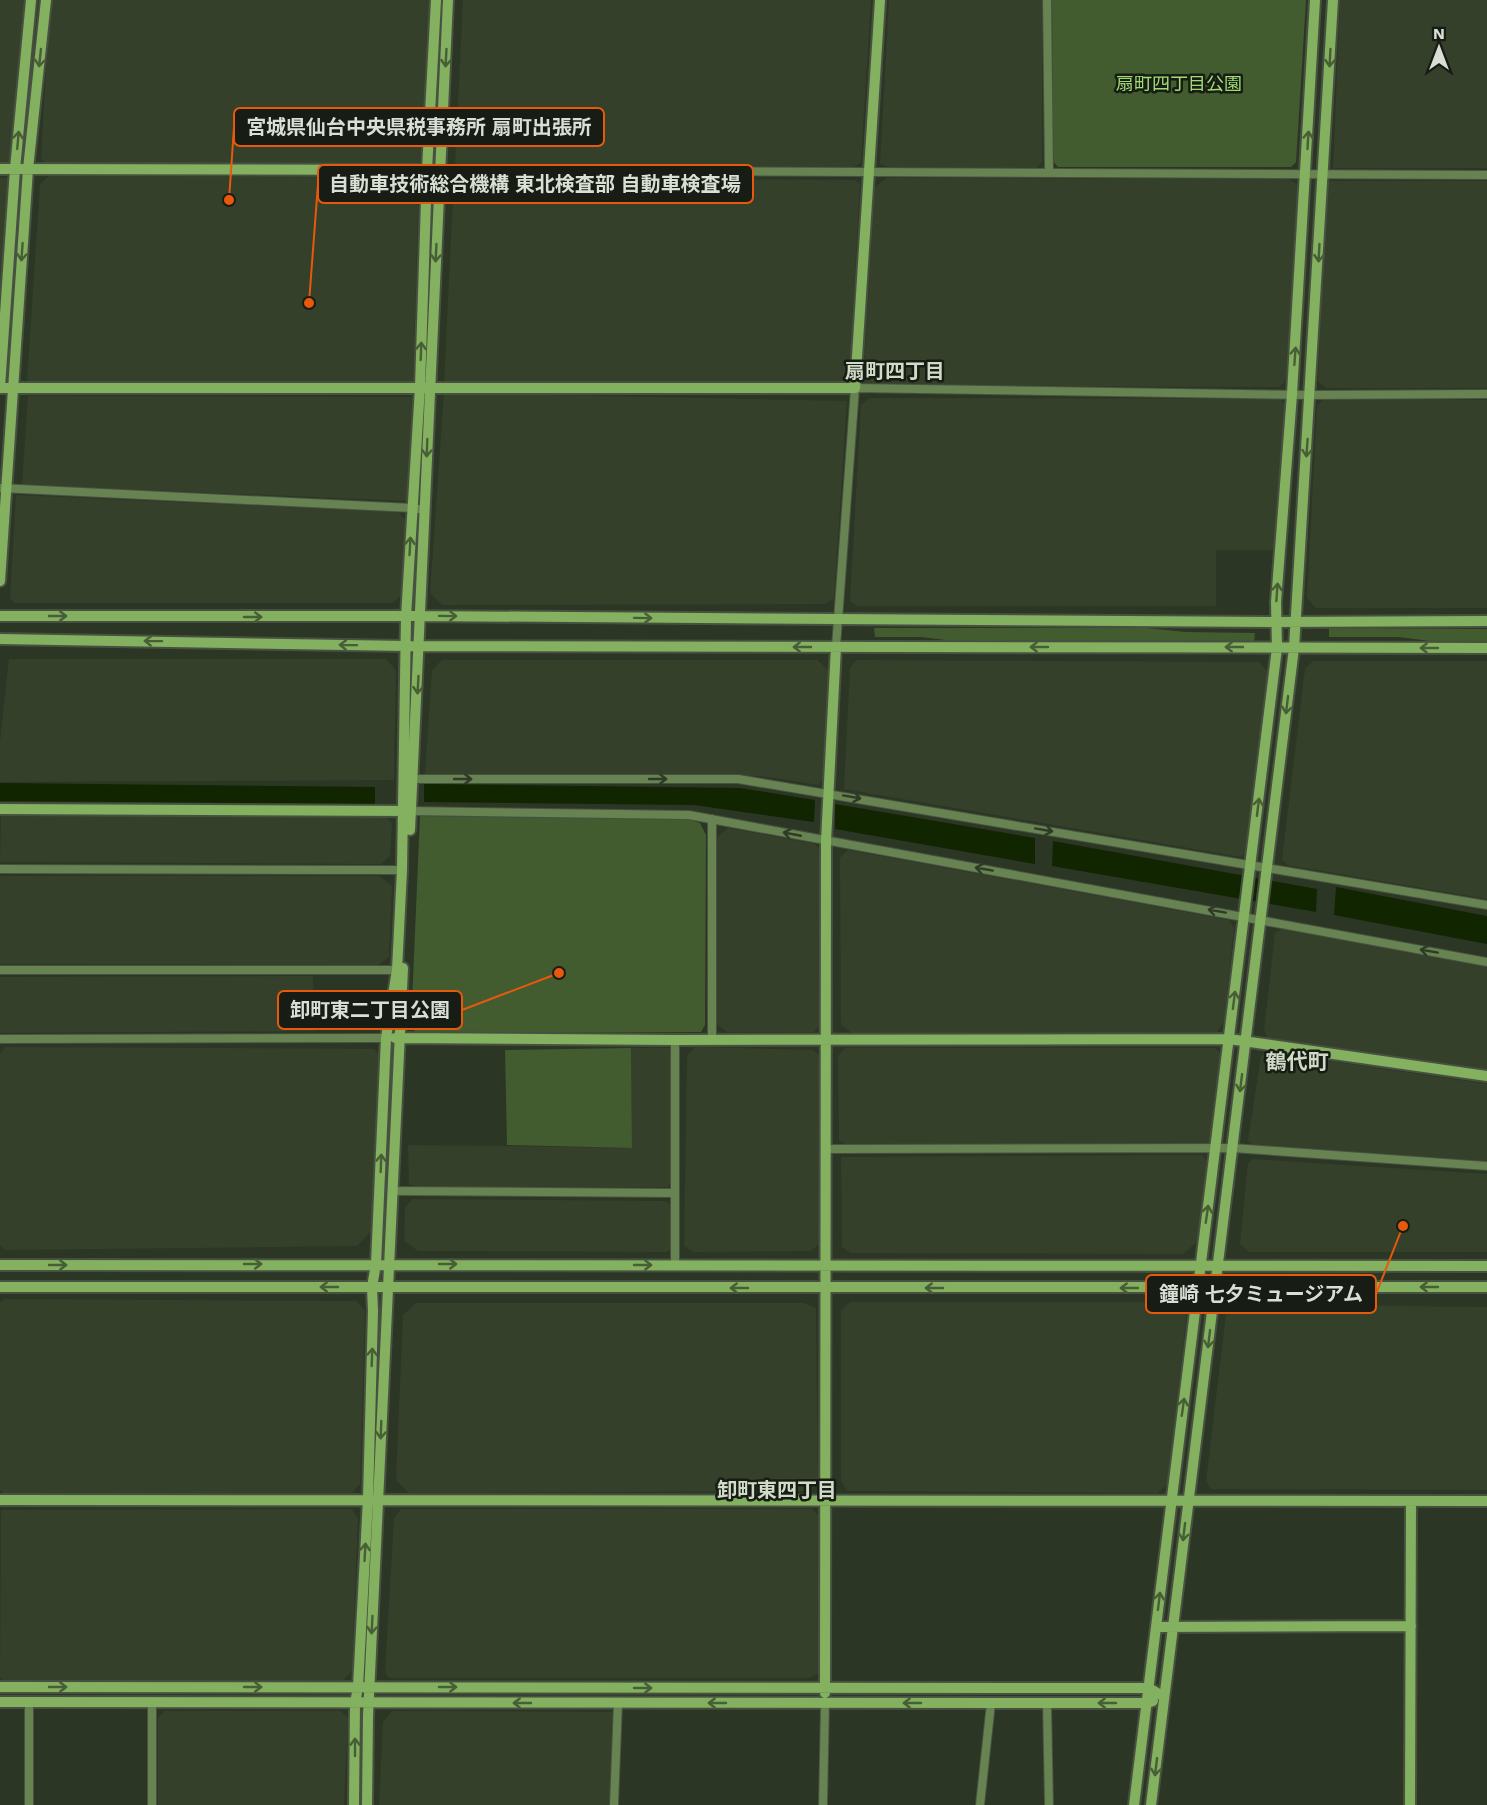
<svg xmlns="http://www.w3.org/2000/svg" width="1487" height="1805" font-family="'Work Sans','Noto Sans JP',sans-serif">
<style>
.built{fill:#34402a}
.green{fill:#425b2f}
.water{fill:#112500}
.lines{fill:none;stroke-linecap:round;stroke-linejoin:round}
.street-casing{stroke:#485141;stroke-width:10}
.secondary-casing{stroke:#485141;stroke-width:14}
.street{stroke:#678351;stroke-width:8}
.secondary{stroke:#83b15f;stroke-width:10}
.oneway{stroke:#485f36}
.oneway2{stroke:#2f3b26}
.labels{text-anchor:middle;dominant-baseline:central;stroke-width:5;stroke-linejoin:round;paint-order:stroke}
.park-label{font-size:18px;fill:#a1db73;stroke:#171c14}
.neighbourhood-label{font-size:20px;font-weight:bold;fill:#d0dcc7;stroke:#171c14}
.quarter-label{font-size:21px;font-weight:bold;fill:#d0dcc7;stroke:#171c14}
.leader{fill:none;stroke:#e8590c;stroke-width:2}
.callout-dot{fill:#e8590c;stroke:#171c14;stroke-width:2}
.callout{fill:#171c14;stroke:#e8590c;stroke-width:2}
.callout-label{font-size:20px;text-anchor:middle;font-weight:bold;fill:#d9dfd5}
</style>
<rect width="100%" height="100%" fill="#2c3625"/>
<path class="built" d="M0,0H25L12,158L7,164H0Z
M50,0H431L420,166L48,165L41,159Z
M463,0H871L861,162L854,167L455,166Z
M889,0H1042V162L1036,168L888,167L880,164Z
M1340,0H1487V168H1333Z
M49,176L419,178L413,383L36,385L27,381L40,184Z
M0,178H10L0,329Z
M454,178L854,180L860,183L849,381L843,386L444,384Z
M887,178L1289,179L1298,185L1286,379L1280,387L868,386L863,383L875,187Z
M1326,181H1487V388H1326L1318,381Z
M444,393L847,401L834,599L824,604L442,605L430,593Z
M28,396L412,397L408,501L22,485Z
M870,398L1280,399L1286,405L1276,550H1216V606H857L850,601L861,405Z
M1324,399L1487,400V608H1316L1307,598L1317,406Z
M16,495L398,512L407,522L403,594L392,603H15L10,598Z
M9,659H386L396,670L394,780L0,782V742Z
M442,660H817L831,672L824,776L819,785L760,776L425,774L432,670Z
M856,660L1259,662L1268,672L1245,853L1241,857L844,789L850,669Z
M1313,661H1487V899L1287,865L1282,859L1305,669Z
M1,813L387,817L392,824L390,856L381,864L0,862Z
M728,828L815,844L821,852L822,1023L814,1032H727L717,1024V837Z
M848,850L1229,920L1234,928L1224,1022L1217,1032L852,1033L841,1025L840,858Z
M0,876H379L392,886L389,957L378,965L0,964Z
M1283,928L1487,966V1069L1268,1038L1264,1031L1275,933Z
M313,976L314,1031L0,1033V977Z
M5,1047L374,1049L380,1056L373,1229L357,1246L5,1250L0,1245V1054Z
M695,1047L813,1050L821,1057L820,1243L811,1251L694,1252L684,1246L687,1056Z
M631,1048H669L674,1053L673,1181L667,1187H414L409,1184L408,1145L632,1148Z
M845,1048H1215L1222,1054L1211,1139L1206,1145L846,1144L839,1140L838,1056Z
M1266,1052L1487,1084V1161L1253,1145L1248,1140L1261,1056Z
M1202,1155L1208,1162L1197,1242L1183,1254L851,1253L842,1247L841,1157Z
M1252,1159L1487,1174V1252H1249L1240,1244L1248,1164Z
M412,1199L665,1201L672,1205L673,1246L667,1252L418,1251L404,1241L405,1208Z
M4,1299L356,1301L365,1310L360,1484L352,1493H3L0,1489V1303Z
M850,1302H1171L1187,1312L1167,1485L1157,1493L848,1491L841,1481V1310Z
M416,1303H804L816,1308L818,1483L811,1491L409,1493L396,1480L403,1315Z
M1239,1304L1487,1307V1490L1211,1489L1206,1481L1226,1315Z
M352,1509L358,1519L352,1671L343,1680L4,1681L0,1677L1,1510Z
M401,1509H812L818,1515L819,1673L809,1678H389L385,1673L394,1518Z
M165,1711H341L348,1718L344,1805H158V1718Z
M392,1711L614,1712L611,1805H379L383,1722Z"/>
<path class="green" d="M1052,0H1306L1296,162L1291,167H1058L1053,161Z
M874,628H1147L1186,632L1255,633L1254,642L954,641L921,637H875Z
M1329,628L1487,629V642H1437L1399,637H1329Z
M420,816L688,819L700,823L706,835L705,1025L701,1032L416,1033L411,1025Z
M631,1048L632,1148L507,1145L505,1050Z"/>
<path class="water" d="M0,783L375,787V804L0,801Z
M424,784L740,788L815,800L814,822L694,805L424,802Z
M835,804L1035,838V864L835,829Z
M1053,841L1317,889L1316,912L1052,866Z
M1336,887L1487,916V944L1334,915Z"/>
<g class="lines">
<defs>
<path id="street" d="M1047,0L1049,172
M427,170L1487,175
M0,488L412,508L425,510
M836,647L855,388L1310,395L1487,394
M409,779H738L1487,905
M411,811L689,815L1487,962
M0,869L402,870
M0,970H397
M0,1039L386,1038
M675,1040V1265
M712,1040V819
M826,1149L1233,1148L1487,1166
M394,1191L675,1193
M1047,1703L1049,1805
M29,1805V1702
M152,1805V1702
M614,1805L618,1703
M823,1805L825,1703
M980,1805L991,1703"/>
<path id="secondary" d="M0,169L427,170
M0,387L15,169L31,0
M0,388H855L880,0
M0,581L28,169L46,0
M0,616H421L1275,622L1487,621
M0,639L406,646L1487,648
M0,809L408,811
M410,830L448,0
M395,1038L675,1040L1229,1039L1487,1076
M0,1265L1487,1266
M0,1287H1487
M0,1500L1487,1501
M1156,1627L1411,1626
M0,1687L1149,1688L1164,1697
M825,1693L826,841L836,647
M0,1702L1047,1703H1147L1153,1701
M354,1805L355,1703L358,1687L368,1499L373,1311L372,1287L376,1264L386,1038L397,970L402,870L406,617L420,387L427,170L436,0
M367,1805L368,1716L403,968
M1134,1805L1277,648L1276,602L1292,394L1315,0
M1151,1805L1294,648L1333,0
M1410,1805L1411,1501"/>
</defs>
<use href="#street" class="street-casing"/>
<use href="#secondary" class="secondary-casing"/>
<use href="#street" class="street"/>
<use href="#secondary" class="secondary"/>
</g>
<defs><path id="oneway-shaft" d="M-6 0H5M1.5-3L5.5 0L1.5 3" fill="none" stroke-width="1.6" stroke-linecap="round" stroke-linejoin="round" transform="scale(1.5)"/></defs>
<g class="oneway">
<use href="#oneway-shaft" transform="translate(40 58) rotate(96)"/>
<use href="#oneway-shaft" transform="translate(446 58) rotate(93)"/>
<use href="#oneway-shaft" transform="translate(1330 58) rotate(93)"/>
<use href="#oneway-shaft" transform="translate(18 140) rotate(-85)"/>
<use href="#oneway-shaft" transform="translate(1308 140) rotate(-87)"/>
<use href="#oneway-shaft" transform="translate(22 252) rotate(94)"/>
<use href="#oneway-shaft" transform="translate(436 253) rotate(93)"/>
<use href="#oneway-shaft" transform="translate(1319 253) rotate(93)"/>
<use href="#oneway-shaft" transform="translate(421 351) rotate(-88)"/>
<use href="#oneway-shaft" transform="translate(1295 356) rotate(-86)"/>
<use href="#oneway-shaft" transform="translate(427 448) rotate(92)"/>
<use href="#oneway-shaft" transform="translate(1307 448) rotate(94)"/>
<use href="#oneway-shaft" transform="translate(410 546) rotate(-87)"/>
<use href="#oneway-shaft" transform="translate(1277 592) rotate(-86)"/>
<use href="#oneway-shaft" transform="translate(58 616)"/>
<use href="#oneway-shaft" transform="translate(448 616) rotate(1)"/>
<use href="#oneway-shaft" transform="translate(253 617)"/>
<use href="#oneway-shaft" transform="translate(643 618) rotate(1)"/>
<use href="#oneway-shaft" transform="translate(153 641) rotate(-179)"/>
<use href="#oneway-shaft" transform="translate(348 645) rotate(-179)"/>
<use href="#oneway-shaft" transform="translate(802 647) rotate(-180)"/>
<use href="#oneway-shaft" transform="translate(1039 647) rotate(-180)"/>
<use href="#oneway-shaft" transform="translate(1234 647) rotate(-180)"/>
<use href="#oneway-shaft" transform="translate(1429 648) rotate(-180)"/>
<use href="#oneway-shaft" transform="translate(418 685) rotate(93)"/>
<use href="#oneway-shaft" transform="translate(1287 705) rotate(97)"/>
<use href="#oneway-shaft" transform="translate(1258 807) rotate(-83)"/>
<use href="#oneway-shaft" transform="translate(1234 1000) rotate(-83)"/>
<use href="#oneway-shaft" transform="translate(1241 1083) rotate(97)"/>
<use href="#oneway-shaft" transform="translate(381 1163) rotate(-88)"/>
<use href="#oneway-shaft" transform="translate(1207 1214) rotate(-82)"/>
<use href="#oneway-shaft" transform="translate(253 1264)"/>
<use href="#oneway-shaft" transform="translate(448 1264)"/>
<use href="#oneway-shaft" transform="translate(58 1265)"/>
<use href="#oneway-shaft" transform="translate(643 1265)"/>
<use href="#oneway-shaft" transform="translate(329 1287) rotate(-180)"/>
<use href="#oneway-shaft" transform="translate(1429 1287) rotate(180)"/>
<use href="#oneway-shaft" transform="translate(739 1288) rotate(-180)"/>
<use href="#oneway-shaft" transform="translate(934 1288) rotate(-180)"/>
<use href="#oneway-shaft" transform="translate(1129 1288) rotate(-180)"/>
<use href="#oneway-shaft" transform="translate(1209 1339) rotate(97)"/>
<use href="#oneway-shaft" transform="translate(372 1357) rotate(-88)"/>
<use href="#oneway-shaft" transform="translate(1183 1407) rotate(-82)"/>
<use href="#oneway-shaft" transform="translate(381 1430) rotate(92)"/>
<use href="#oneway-shaft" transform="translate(1184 1532) rotate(97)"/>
<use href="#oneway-shaft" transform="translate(365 1552) rotate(-87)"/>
<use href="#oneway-shaft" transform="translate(1159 1601) rotate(-83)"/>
<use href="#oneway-shaft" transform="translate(372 1625) rotate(93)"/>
<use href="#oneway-shaft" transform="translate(58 1687)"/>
<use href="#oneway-shaft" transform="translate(253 1687)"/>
<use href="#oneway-shaft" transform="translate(448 1687)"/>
<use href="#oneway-shaft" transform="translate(643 1688)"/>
<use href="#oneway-shaft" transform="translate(522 1703) rotate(-180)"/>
<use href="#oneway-shaft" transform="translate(717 1703) rotate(-180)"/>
<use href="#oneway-shaft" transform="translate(912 1703) rotate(-180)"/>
<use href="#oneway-shaft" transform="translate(1107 1703) rotate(180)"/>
<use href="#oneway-shaft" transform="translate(355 1747) rotate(-90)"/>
<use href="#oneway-shaft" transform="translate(1156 1767) rotate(97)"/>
</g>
<g class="oneway2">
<use href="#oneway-shaft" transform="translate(463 779)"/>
<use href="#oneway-shaft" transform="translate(658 779)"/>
<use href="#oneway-shaft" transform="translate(852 797) rotate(10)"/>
<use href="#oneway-shaft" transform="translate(1044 830) rotate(10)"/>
<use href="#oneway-shaft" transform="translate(792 834) rotate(-169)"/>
<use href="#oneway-shaft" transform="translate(984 869) rotate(-170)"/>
<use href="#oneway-shaft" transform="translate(1217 911) rotate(-170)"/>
<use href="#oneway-shaft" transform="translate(1429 951) rotate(-170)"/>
</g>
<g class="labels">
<g class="park-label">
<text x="1179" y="83">扇町四丁目公園</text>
</g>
<g class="neighbourhood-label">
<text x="895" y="371">扇町四丁目</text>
<text x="777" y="1490">卸町東四丁目</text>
</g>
<g class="quarter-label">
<text x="1297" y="1061">鶴代町</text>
</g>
</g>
<path class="leader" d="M229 200L234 127M309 303L318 184M559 973L462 1010M1403 1226L1376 1294"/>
<g class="callout-dot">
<circle cx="229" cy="200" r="6"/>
<circle cx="309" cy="303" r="6"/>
<circle cx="559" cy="973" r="6"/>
<circle cx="1403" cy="1226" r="6"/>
</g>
<g class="callout">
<rect x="234" y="108" width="370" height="38" rx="6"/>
<rect x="318" y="165" width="435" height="38" rx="6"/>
<rect x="278" y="991" width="184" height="38" rx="6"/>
<rect x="1146" y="1275" width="230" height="38" rx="6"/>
</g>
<g class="callout-label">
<text x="419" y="134">宮城県仙台中央県税事務所 扇町出張所</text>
<text x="535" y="191">自動車技術総合機構 東北検査部 自動車検査場</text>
<text x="370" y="1017">卸町東二丁目公園</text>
<text x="1261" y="1301">鐘崎 七夕ミュージアム</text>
</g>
<g transform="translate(1439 48)" stroke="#171c14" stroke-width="4.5" paint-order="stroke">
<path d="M0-4.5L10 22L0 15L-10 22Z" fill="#d9dfd5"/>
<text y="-9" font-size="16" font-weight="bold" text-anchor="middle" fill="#d9dfd5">N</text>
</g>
</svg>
